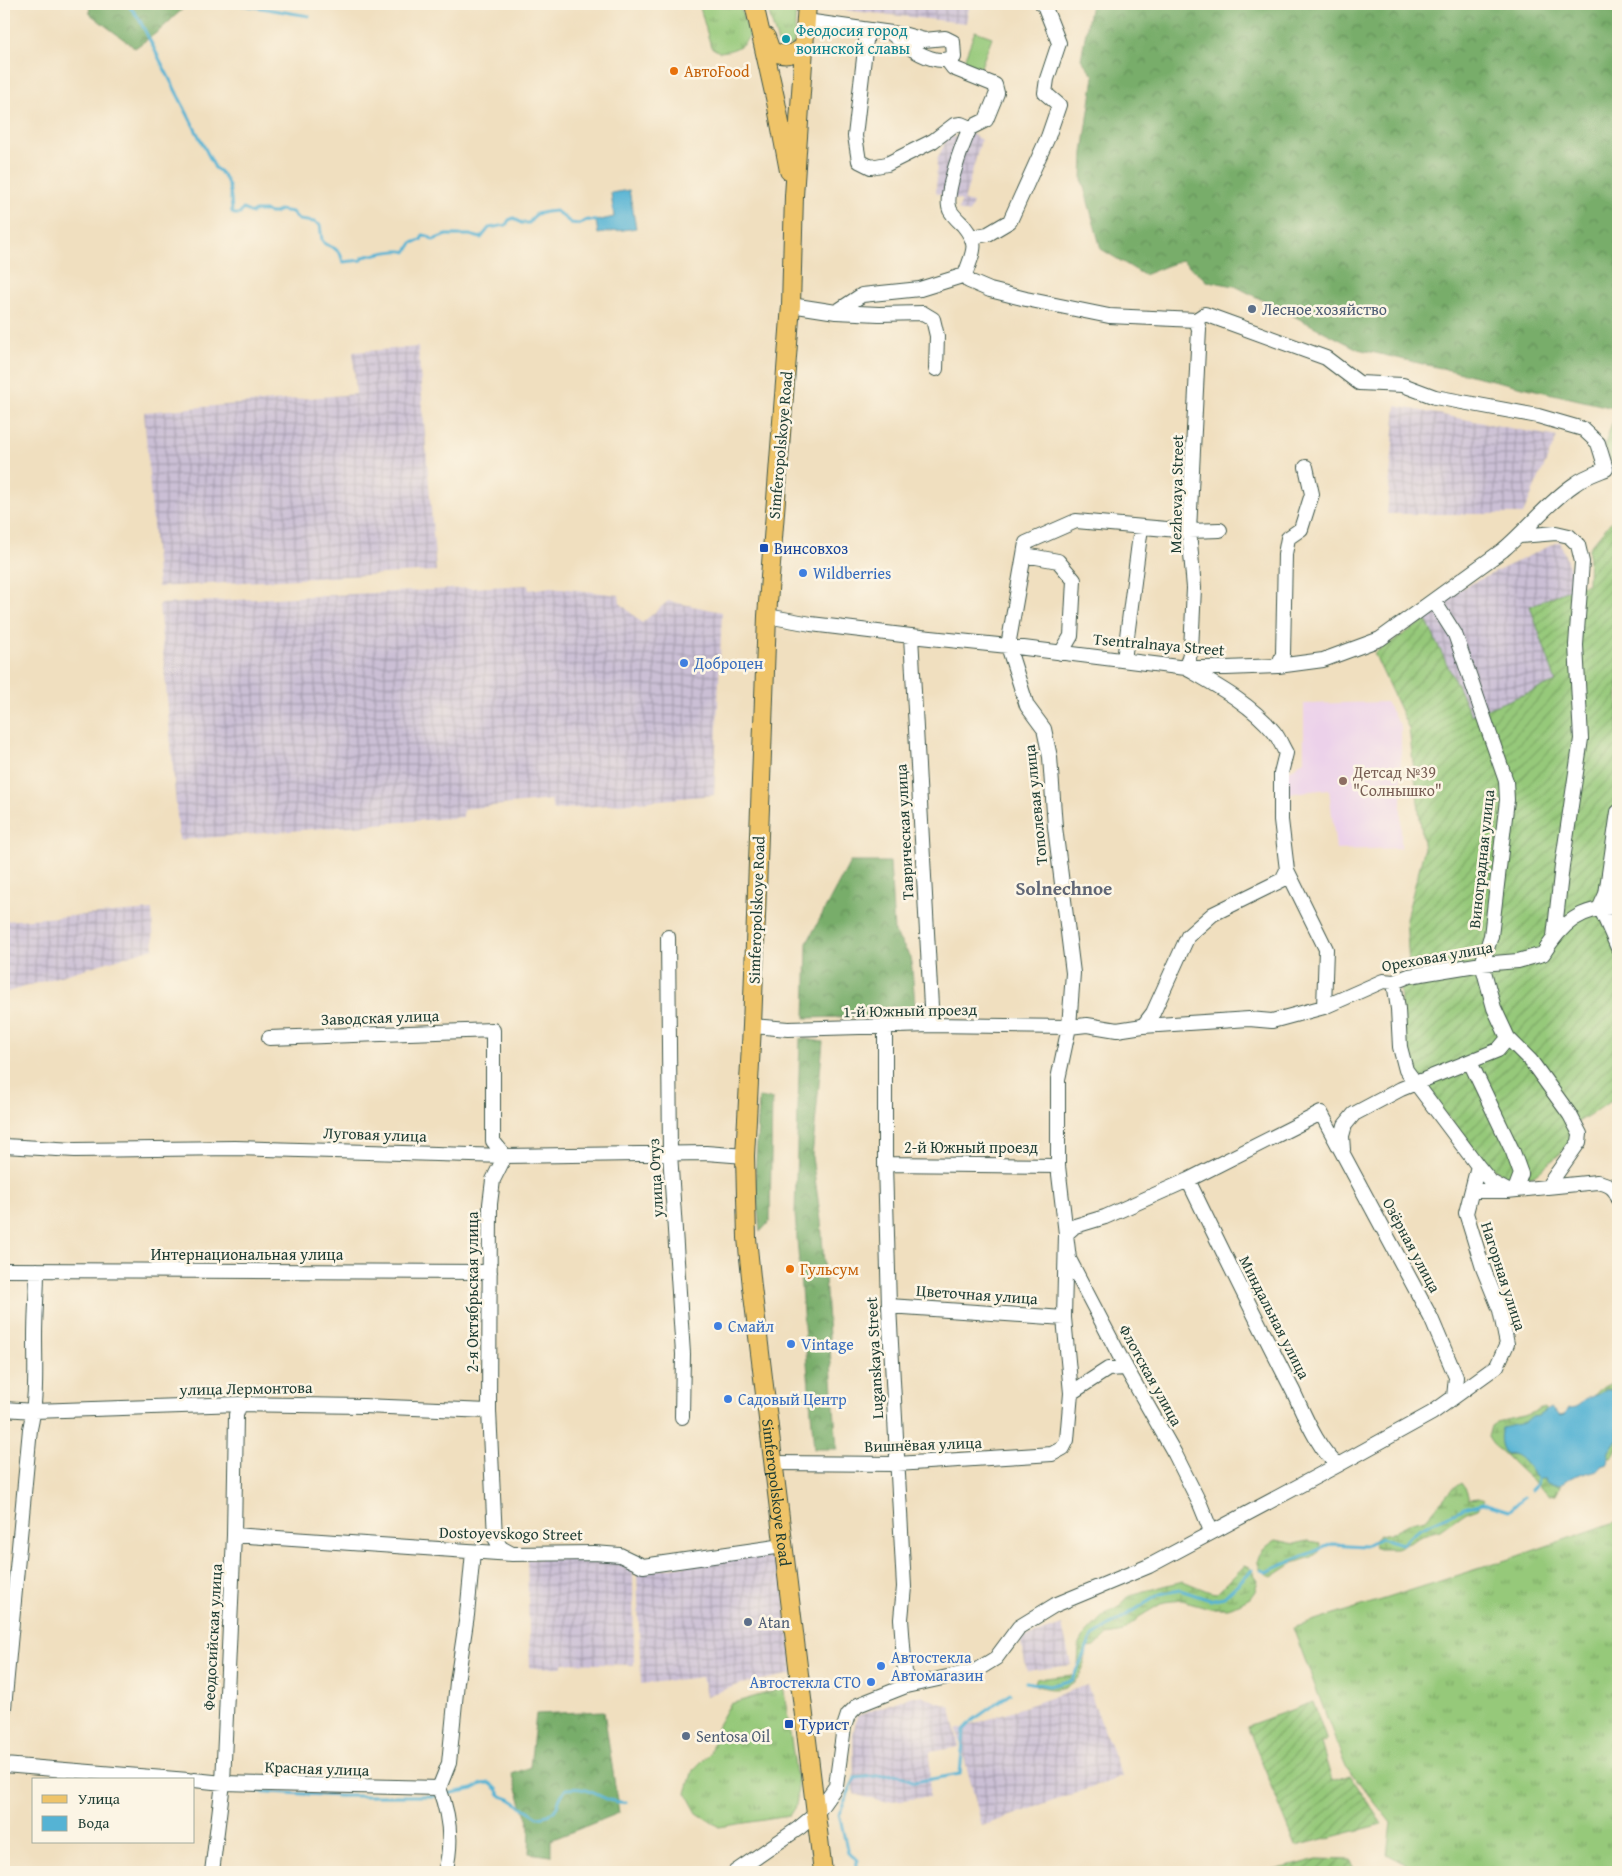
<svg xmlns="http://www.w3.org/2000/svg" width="1622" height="1876" font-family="'Gentium Book Plus',serif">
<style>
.built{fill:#ecd1ea}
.industrial{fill:url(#industrial-grid)}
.grass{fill:url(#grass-tufts);stroke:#5a8357}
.forest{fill:url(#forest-crowns);stroke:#4c754f}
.wetland{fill:url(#wetland-marsh);stroke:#5a8357}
.garden{fill:url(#garden-furrows);stroke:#5a8357}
.pitch{fill:#96c97a;stroke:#5a8357}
.water{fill:#55b3d4;stroke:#3a7884}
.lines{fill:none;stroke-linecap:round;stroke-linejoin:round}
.stream{stroke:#55b3d4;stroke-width:3}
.minor-casing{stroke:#3e5549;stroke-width:16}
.major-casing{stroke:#3e5549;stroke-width:20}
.minor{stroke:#fff;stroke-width:14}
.major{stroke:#efc469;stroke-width:18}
.culture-dot{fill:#0f9aa8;stroke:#fcf5e5;stroke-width:2}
.food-dot{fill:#e8710a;stroke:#fcf5e5;stroke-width:2}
.service-dot{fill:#5c6f8a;stroke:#fcf5e5;stroke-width:2}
.transit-dot{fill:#1a4fb4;stroke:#fcf5e5;stroke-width:2}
.shop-dot{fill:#3f7fe0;stroke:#fcf5e5;stroke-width:2}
.education-dot{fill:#8d6e63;stroke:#fcf5e5;stroke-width:2}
.labels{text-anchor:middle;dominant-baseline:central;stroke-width:5;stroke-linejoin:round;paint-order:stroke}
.culture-label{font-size:16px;fill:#0d838f;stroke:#fcf5e5;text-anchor:start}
.food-label{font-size:16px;fill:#c56008;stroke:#fcf5e5;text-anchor:start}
.service-label{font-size:16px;fill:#4e5e75;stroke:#fcf5e5;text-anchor:start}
.street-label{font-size:16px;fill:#1f3d34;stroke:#fcf5e5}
.transit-label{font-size:16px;fill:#164399;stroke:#fcf5e5;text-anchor:start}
.shop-label{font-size:16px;fill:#366cbe;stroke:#fcf5e5;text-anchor:start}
.education-label{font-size:16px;fill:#785e54;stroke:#fcf5e5;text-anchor:start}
.quarter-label{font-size:19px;font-weight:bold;fill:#606675;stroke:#fcf5e5}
</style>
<defs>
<pattern id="industrial-grid" width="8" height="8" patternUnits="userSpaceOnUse" patternTransform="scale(1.25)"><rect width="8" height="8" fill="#cbbfd5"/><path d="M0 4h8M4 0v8" fill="none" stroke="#a49cae"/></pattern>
<pattern id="grass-tufts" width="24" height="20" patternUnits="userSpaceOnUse" patternTransform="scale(1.25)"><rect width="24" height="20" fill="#96c97a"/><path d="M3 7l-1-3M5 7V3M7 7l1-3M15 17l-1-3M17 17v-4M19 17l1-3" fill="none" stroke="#7aa465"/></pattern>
<pattern id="forest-crowns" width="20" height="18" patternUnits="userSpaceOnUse" patternTransform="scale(1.25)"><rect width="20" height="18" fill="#78ad6a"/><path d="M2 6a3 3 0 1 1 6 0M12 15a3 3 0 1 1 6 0" fill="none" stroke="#628e58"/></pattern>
<pattern id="wetland-marsh" width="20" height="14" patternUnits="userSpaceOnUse" patternTransform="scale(1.25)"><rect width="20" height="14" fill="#96c97a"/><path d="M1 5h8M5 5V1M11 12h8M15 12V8" fill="none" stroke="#7aa465"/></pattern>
<pattern id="garden-furrows" width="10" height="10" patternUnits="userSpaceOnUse" patternTransform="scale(1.25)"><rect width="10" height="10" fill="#96c97a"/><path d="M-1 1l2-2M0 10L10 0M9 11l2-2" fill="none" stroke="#7aa465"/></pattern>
</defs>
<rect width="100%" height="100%" fill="#fcf5e5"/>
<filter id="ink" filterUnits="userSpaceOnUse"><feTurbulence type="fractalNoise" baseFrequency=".02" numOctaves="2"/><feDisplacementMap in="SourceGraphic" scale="10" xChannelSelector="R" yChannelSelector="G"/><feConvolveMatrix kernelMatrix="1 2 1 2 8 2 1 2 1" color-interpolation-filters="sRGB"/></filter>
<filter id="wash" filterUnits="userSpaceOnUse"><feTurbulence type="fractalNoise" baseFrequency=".0096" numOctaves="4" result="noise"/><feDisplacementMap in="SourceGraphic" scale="20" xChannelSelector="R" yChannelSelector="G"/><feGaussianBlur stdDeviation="1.12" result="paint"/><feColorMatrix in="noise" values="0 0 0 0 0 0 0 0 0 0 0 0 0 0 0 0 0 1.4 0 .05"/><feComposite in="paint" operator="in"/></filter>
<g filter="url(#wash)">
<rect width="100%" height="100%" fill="#f0dfbf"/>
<path class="built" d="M1386,702L1401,727V848L1336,850L1329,789L1285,794L1284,775L1304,760V704Z"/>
<path class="industrial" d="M826,4H970L966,23L825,8Z
M970,133L981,140L964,201L973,203L969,213L958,210L962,201L936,193L937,160L948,136L960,138Z
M418,347L436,571L158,587L144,412L356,394L353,352Z
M1396,406L1557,437L1523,514H1387Z
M1560,541L1576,587L1530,607L1556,682L1471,715L1426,620L1458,590Z
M528,585L529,590L551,587L619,595L620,603L642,623L668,601L722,612L714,795L553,810L551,800L463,809V817L179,840L159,604Z
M152,910L154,948L4,993V921Z
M780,1551L793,1674L741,1684L706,1696L702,1677L641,1684L637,1573Z
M527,1559H621L633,1571L634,1665L564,1663L561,1667L530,1668Z
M1062,1625L1071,1665L1027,1671L1020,1639Z
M1087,1685L1122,1777L982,1826L957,1730Z
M912,1696H921L951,1707L959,1747L930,1752L929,1797L882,1802L854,1794L853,1734L857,1716Z"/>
<path class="grass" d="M699,4H739L750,35C743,47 733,51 719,52L711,47Z
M766,4H796L794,46H779Z
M1618,1521V1872H1421L1387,1854L1391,1823L1345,1765L1293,1628L1509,1559Z
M781,1689L784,1691L798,1788L796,1805L789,1816L719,1827L697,1813L686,1793L693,1770L710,1753L718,1725L730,1704Z"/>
<path class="forest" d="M89,4H188L159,31L135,48L90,14Z
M1091,4H1618V409L1358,349L1235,286L1207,281L1182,260L1144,275L1101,249L1082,180L1083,153L1094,76L1081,59Z
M850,862H890L894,931L911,958L916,1015L805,1018L807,943Z
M800,1038L823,1042L812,1157L821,1221L837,1449H814L795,1214Z
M759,1097L772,1099L770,1221L760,1232L755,1180Z
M604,1711L619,1813L551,1840V1856L529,1853L530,1828L512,1774L530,1767L536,1714Z"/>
<path class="wetland" d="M1618,1378V1388L1595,1399L1594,1395C1602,1384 1609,1387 1618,1378Z
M1544,1408L1547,1412L1504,1449L1508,1455L1517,1453L1560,1486L1556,1494L1549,1495C1533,1482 1518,1468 1504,1454C1496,1446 1494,1448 1488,1437L1491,1426L1497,1422L1523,1416Z
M1618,1433V1449L1611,1457H1607V1448Z
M1461,1483L1466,1490L1469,1499L1479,1498L1484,1500L1478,1508L1464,1513L1440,1530L1422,1535L1412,1542L1396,1548H1375L1373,1541L1380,1535L1390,1533L1412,1522L1426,1519L1451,1490Z
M1276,1540L1295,1544L1307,1541L1321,1543L1320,1551L1312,1557L1293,1563L1272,1577C1248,1565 1258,1551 1276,1540Z
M1244,1566L1250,1568L1258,1580L1255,1591L1250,1598L1239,1604L1227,1608H1210L1182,1600L1164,1602L1139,1617L1123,1632L1107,1635L1095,1647L1086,1648C1084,1655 1085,1666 1082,1671C1072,1691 1052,1692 1035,1685L1036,1679L1072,1675L1078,1669L1079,1644L1083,1637L1105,1614L1119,1607L1130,1595L1183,1581L1210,1592L1217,1593Z"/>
<path class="garden" d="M1612,423L1618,425V488L1605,444Z
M1618,513V1097L1570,1127L1576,1141L1534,1175L1513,1181L1484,1162L1415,1077L1404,1049L1400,990L1410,982L1406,918L1424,851L1409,729L1374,653L1426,620L1471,715L1556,682L1530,606L1576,587L1588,584L1589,548Z
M1313,1702L1327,1740L1321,1743L1332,1781L1350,1775L1382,1824L1296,1846L1247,1726Z
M1317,1859L1351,1860L1356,1872L1271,1871Z"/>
<path class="pitch" d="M975,31L992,37L979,72L962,66Z"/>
<path class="water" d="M629,190L636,228L598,234L596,221L614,217L611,193Z
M1618,1385V1438L1609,1451L1607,1463L1601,1465L1598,1470C1590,1472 1582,1474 1574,1477C1562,1481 1564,1488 1547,1483L1545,1479H1538C1528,1470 1522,1451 1506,1454C1500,1447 1499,1437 1502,1428L1524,1423L1531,1417L1538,1416L1550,1408L1560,1416L1565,1415L1569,1408C1579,1408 1580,1402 1588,1398C1595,1395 1598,1395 1604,1390H1612Z"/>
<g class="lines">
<path class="stream" d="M130,4L129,6L138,17L215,168C231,177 231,196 232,212L234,214H240L243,209L252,213L255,211H267L269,213H276L279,210L292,212L299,220L314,222L320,225L322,240L325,244L334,248L340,253L343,262L362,260L363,257C372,255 400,248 406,252L412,243L421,240L423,235L428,236L433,240L446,235H470L481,238L489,228L506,225L509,220L514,218L521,223H529L536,214L546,212L556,211L571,223L579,224L587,220L596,221
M237,4L309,16
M1531,1490L1537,1484L1538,1479
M1261,1570L1266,1572L1332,1544L1365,1546L1381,1538L1402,1544L1420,1528L1464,1508L1483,1503L1509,1511L1524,1497
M1026,1682L1049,1686L1072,1680L1092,1637L1160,1594L1180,1590L1210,1600L1224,1597L1252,1570
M237,1790L339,1796H436
M447,1794L473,1789L482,1784L490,1783L497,1789L501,1796L510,1799L538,1817C563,1814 553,1803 566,1789C595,1785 601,1804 626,1802
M854,1872L858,1860L848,1853L839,1814L855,1778L898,1774L914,1782L960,1774L964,1730L973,1720L1010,1694"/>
</g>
</g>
<g filter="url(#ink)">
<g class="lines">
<defs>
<path id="minor" d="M806,21L863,29L867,32L855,136L859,161L871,167L887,164L933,141L954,125L961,124L970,128C963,143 943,195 950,210C953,216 959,221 963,225C980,246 973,251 965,275
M863,29L906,35L924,40L945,38L953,42L954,57C934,68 906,46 891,33
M947,60L953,68L995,85L997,93L986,120L970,128
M972,237L988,234L1010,221L1048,137L1059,105L1045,93L1047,79L1059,43L1044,5L1042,4
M791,305L836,312L862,295L920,289L965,275L969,281L990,290L1026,299L1109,316L1196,320L1205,314L1326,358L1359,383L1403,385L1435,397L1538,416L1583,429L1598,443L1606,469
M836,312L879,314L923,313L933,319L937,336L936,369
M1196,320L1199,329L1189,531L1194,588L1191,650L1186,668C1217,686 1251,704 1274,732C1279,738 1282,746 1286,753L1281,773V820L1287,870L1326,949L1324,1007
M1520,536L1556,533L1569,536L1578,545L1582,562L1576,645L1581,739L1562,866L1554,937
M1025,555L1058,561L1074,580L1071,636L1061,653
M1434,601L1455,634L1506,781L1507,800L1491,936L1482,964L1494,1008L1508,1038L1531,1061L1570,1115L1580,1134L1579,1142L1548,1186
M767,616L811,624L911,636L1008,646L1186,668H1226L1278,666L1323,660L1380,639L1503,550C1528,529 1548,502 1575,484C1584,477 1596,473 1606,469
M911,636L932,1025
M1124,660L1141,527
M1278,666L1283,654L1285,554L1288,538L1301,529L1312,494L1306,467
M1618,812L1606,894L1600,907L1618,948
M668,937L670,1153L683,1354L682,1417
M752,1026L788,1029L932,1025L1069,1027L1087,1025L1117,1030L1143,1026L1249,1019L1272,1021L1324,1007L1383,981L1394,982L1409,976L1482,964L1518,961L1543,954C1563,922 1580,908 1618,907
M1143,1026L1153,1013L1188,936L1213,914L1282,880L1287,870
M885,1028V1164L889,1306L904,1587L901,1619L906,1686
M269,1038L493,1030V1141L505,1156L493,1180L490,1204L489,1411L495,1538L501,1548L512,1554
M1470,1062L1513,1152L1521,1174L1515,1190
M4,1146L75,1150L235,1148L505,1156L706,1153L745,1156
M1343,1150L1342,1136L1345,1125L1354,1114L1401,1089L1498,1050L1508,1038
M885,1164L1058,1166
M1478,1166L1491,1182L1506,1190
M1188,1180C1222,1250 1257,1321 1293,1391C1304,1414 1318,1450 1338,1465
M1472,1191H1507L1597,1182C1608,1184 1615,1187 1618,1198
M4,1270L490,1272
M889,1306L1064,1318
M1071,1393L1108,1369L1126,1368
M4,1409L34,1411L240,1404L363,1406L489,1411
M774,1463L897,1464L1052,1454L1063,1448L1067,1440L1071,1393L1064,1318L1066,1234L1058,1166V1079L1069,1027L1073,973L1055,827L1050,757L1044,729L1027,706L1008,646L1026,543L1076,521L1189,531L1220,530
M1211,1531L1200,1504L1175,1454L1126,1368L1069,1259L1066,1234L1075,1226L1105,1217L1188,1180L1321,1113L1431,1318L1456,1377L1454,1397
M234,1535L512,1554L594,1553L620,1555L643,1566L783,1546
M4,1708L30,1429C37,1398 35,1368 35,1336C35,1314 37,1292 37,1270
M4,1765L188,1780
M194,1780L223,1783L439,1788
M212,1872L223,1783L234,1535L236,1415L240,1404
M445,1872C453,1843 450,1816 439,1788L449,1763L457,1682L467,1615L473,1552
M735,1872L799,1828L817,1813L836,1786L844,1727L848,1715L858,1705L906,1686L975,1671L996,1658L1019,1627L1055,1605L1149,1566L1338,1465L1432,1413L1497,1366L1507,1344L1500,1310L1483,1268L1466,1213L1478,1166L1406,1070L1400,1047L1398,1009L1394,982"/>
<g id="major">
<path d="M754,4L776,102L789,171"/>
<path id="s1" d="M807,4L794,196L791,305L767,616L752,1026L745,1156L747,1238L752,1287L823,1872"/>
<path d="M766,37L771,51C785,57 793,55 805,46"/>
</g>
</defs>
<use href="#minor" class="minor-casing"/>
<use href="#major" class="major-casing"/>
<use href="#minor" class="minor"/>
<use href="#major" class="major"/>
</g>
</g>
<circle class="culture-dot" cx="786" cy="39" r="5"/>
<g class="food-dot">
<circle cx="674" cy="71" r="5"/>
<circle cx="790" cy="1269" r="5"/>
</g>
<g class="service-dot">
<circle cx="1252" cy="309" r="5"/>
<circle cx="748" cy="1622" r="5"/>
<circle cx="686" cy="1736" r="5"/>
</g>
<g class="transit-dot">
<rect x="759" y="543" width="10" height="10" rx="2.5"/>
<rect x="784" y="1719" width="10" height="10" rx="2.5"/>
</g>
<g class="shop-dot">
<circle cx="803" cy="573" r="5"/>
<circle cx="684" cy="663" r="5"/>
<circle cx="718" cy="1326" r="5"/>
<circle cx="791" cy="1344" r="5"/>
<circle cx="728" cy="1399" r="5"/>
<circle cx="881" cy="1666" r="5"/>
<circle cx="871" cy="1682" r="5"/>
</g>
<circle class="education-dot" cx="1343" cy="781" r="5"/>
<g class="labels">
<g class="culture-label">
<text x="796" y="30">Феодосия город<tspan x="796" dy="18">воинской славы</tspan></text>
</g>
<g class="food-label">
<text x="684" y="71">АвтоFood</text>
<text x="800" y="1269">Гульсум</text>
</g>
<g class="service-label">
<text x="1262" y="309">Лесное хозяйство</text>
<text x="758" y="1622">Atan</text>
<text x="696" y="1736">Sentosa Oil</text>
</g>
<g class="street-label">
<text transform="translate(780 445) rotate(-85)">Simferopolskoye Road</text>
<text transform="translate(1176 494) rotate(-89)">Mezhevaya Street</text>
<text transform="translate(1159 644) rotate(5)">Tsentralnaya Street</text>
<text transform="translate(1035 805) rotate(-96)">Тополевая улица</text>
<text transform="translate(904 832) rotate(-93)">Таврическая улица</text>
<text transform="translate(1481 859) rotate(-84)">Виноградная улица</text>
<text transform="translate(756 910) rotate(-88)">Simferopolskoye Road</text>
<text transform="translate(1437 956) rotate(-10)">Ореховая улица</text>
<text transform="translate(910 1010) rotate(-1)">1-й Южный проезд</text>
<text transform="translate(380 1017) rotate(-2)">Заводская улица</text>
<text transform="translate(375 1134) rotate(2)">Луговая улица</text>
<text x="971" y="1147">2-й Южный проезд</text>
<text transform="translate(655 1178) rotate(-93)">улица Отуз</text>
<text transform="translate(1412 1245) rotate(62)">Озёрная улица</text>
<text x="247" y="1254">Интернациональная улица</text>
<text transform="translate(1504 1276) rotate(72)">Нагорная улица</text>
<text transform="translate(472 1292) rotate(-90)">2-я Октябрьская улица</text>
<text transform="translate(977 1294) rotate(4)">Цветочная улица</text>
<text transform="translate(1275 1317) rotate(63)">Миндальная улица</text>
<text transform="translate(874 1358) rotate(-93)">Luganskaya Street</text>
<text transform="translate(1151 1375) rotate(61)">Флотская улица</text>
<text transform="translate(246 1388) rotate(-1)">улица Лермонтова</text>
<text transform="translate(923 1444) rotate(-2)">Вишнёвая улица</text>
<text stroke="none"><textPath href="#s1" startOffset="1492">Simferopolskoye Road</textPath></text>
<text transform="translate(511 1533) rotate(1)">Dostoyevskogo Street</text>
<text transform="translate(212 1637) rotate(-87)">Феодосийская улица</text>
<text transform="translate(317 1768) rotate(2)">Красная улица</text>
</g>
<g class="transit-label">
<text x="774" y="548">Винсовхоз</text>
<text x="799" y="1724">Турист</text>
</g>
<g class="shop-label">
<text x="813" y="573">Wildberries</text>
<text x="694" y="663">Доброцен</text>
<text x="728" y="1326">Смайл</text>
<text x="801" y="1344">Vintage</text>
<text x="738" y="1399">Садовый Центр</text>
<text x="891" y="1657">Автостекла<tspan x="891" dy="18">Автомагазин</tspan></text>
<text x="861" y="1682" text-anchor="end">Автостекла СТО</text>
</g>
<g class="education-label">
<text x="1353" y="772">Детсад №39<tspan x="1353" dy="18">"Солнышко"</tspan></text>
</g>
<g class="quarter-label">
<text x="1064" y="888">Solnechnoe</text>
</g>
</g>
<rect width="1622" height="1876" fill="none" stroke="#fcf5e5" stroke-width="20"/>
<rect x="32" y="1778" width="162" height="65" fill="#fcf5e5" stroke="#a4ab9e"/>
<rect x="42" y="1795" width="25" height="8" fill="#efc469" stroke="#a4ab9e"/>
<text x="78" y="1804" font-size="15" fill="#1f3d34">Улица</text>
<rect x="42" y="1816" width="25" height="15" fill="#55b3d4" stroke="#a4ab9e"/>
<text x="78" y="1828" font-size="15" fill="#1f3d34">Вода</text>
</svg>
